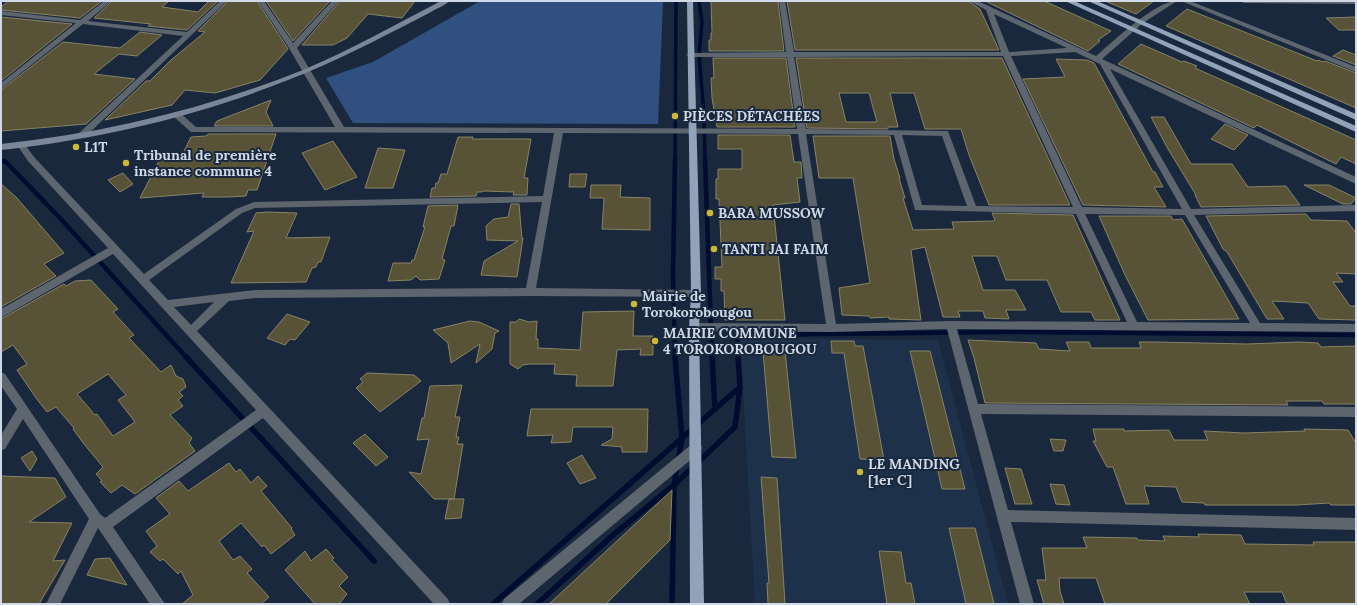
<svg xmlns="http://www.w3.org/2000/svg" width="1357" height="605" font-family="Lora,serif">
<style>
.built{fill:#1e314b}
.green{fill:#30517f}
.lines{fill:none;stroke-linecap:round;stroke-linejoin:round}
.stream-far2{stroke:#000c2f;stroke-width:3.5}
.stream-far1{stroke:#000c2f;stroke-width:4.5}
.stream{stroke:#000c2f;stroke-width:5.5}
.building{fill:#585337;stroke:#888365;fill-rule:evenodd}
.street{fill:#5d656f;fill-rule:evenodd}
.secondary{fill:#7b8798;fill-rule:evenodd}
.primary{fill:#92a2b8;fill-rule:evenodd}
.poi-dot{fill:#ceb837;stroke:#19283c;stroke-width:1.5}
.labels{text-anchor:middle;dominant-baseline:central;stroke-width:4;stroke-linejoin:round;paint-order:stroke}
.poi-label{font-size:14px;font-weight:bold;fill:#d0d9e7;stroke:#19283c;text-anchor:start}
</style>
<rect width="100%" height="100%" fill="#19283c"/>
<path class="built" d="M740,338L938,340L1008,604H755Z"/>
<path class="green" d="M480,1H663L658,124L353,123L326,78L373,62Z"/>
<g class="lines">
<path class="stream-far2" d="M699,1L702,22L699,55L704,114L705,160
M675,160L676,1"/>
<path class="stream-far1" d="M705,159L712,358
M1,161H5L60,218L187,358
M675,358L673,276L675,159
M738,358L737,335L1003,332L1356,335"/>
<path class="stream" d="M186,357L374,561
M712,357L715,409
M493,604L740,387L738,357
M537,604L613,535L674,485L735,427L740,387
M672,604L674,485L682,438L675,357"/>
</g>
<path class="building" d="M8,1H102L80,18L1,10V7Z
M112,1H169L162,7L198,12L209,1H218L187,30L148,26L151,24L94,18Z
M228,1H257L288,49L260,80L215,93L185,90L172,105L105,120L146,81H150L171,60L205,32L198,31Z
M266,1H330L293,41Z
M340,1H415L402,18L368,14L347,38L333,45H302Z
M711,1H778L784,51H709V40H711V33H712Z
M787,1H968L980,9L999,50H795Z
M985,1H1044L1111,31L1098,40L1100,41L1088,51Z
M1105,1H1154L1136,14Z
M1187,9L1317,61L1318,60L1323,62L1325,61L1356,73V108L1166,26Z
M1,17L72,24L1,81Z
M1356,17V30H1339L1326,18Z
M140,32L162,35L137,56L119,54L94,74L135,79L86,124L1,131V90L63,42L120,48Z
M1141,44L1182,62L1184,61L1197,66L1195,68L1356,140V164L1341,157L1336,164L1257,125L1254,128L1118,64Z
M1343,50L1356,55V65L1333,56Z
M713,58H786L795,127H717L712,98L711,78H714Z
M796,58H1002L1070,205H989L969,155L961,129H925L914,93H890L898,127H888V129L807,128ZM839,93H869L877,122H846Z
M1056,59L1087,60L1094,63L1153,172H1155L1163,187H1154L1166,207L1083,205L1023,79L1065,77Z
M271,100L266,112L273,126H214L217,121Z
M1151,117H1164L1191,164H1232L1248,187L1286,186L1300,205L1201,207L1195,195H1196L1168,149Z
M1225,124L1248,135L1234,150L1211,139Z
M208,134H276L257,190H248L246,196L228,197H202L204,193L140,198L160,159L182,155L191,137L206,136Z
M718,135H790L794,162H801L802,178H797L800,202L773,205L785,320H725L724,291H721V279H715V267H722L719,199H716V179H718V169H742V149H718Z
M813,136H890L894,159L900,178H899L905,198H903L913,230L954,229L952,222L993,221L995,220L992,213L1073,215L1120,320H1095L1091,312H1061L1047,280H1006L997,256H972L983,290H1015L1026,310H1006L1009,319L985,318L983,311H958L960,317H943L925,247L911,250L921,320L889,319V317L870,318L869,316L842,315L839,288L870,283L853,178H819Z
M458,137H473L472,139H531L524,178H528L527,195H513L514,192L483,191L482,192H477L476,196L430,197L432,188H435L436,183H438L441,174H447Z
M333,141L357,177L325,190L302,153Z
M378,148L405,150L393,188H365Z
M123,173L133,184L120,192L108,180Z
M570,174H587L585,187H569Z
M1,184L16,197L64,253L44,264L56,276L1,307Z
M591,185H621L620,197L650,198V230L602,229L604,198H590Z
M1304,185H1329L1356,198L1351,204H1343Z
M511,204H519L522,239L523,238L517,277L481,275L484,261L518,241L487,240L486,226L494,219L508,217Z
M458,205L454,226H451L442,259L445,260L439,279L420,280L416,276L411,280L388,281L393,263H411L412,260H414L425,227H423L428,206Z
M268,212L297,213L286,238L330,237L321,262H318L316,267L312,268L306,282L231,283L254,231L247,232L256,213Z
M1306,214L1311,220L1347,221L1356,233V274L1336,273L1343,282H1333L1350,306H1356V320L1319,319L1308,303L1272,301L1284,319H1267L1227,252L1223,249L1206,216Z
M1099,216H1171L1173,220L1182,219L1239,319L1148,320L1125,275Z
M91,280L118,309L113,312L134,335L129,338L161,372L171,365L176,376L183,379L186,387L179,392L183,396L178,400L183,406L170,415L192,438L189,443L195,451L135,494L122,485L111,493L100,482L102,481L96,474L103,467L84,444L73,429L74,428L56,407L47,412L36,398L17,370L27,364L13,345L1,352V319L64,284L66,286L75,281ZM108,374L126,395L118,400L135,422L113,436L97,414L95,415L77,394Z
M634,311L633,336H653V355H640L641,349L617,350L613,386H576L577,375L554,374L555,364H530L523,365L518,369L510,364V322H516L519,319L529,322L537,321L536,339H538V348L580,350L583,312Z
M287,314L310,322L295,340L290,339L285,345L267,338Z
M470,321L479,322L499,331L495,333L492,349L476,363L480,344L451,363L448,343L433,330Z
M968,340L1036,343L1039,349L1070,351L1066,342H1089L1091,348H1141L1139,342H1158L1247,344L1299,342L1318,343L1321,347L1356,346V404H1324L1322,401H1286L1288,405L985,403L974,358Z
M831,341H854L855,346H863L884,460L860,459L844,353H832Z
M763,351H785L796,458L772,457Z
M910,351H930L965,489H942Z
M367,373L414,375L421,381L380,412L356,388L363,382L360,379Z
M462,385L455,417H460L456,437H459L457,444H463L454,499H434L409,472L421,474L429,439L417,440L422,418H424L430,386Z
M531,409H648L647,452H622V447L601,445L612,439L613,427H573L571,442L551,443L553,435L527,436Z
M1093,429H1124V431L1169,430L1174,440H1208L1204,431L1244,433L1305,431L1304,429L1348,430L1356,443V505H1331L1329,503L1297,505H1205L1204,503L1182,502L1176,487L1144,486L1149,504H1126L1113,467H1107L1093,441H1096Z
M365,434L388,457L376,466L353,443Z
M1050,439L1066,440L1063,451H1054Z
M32,451L37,459L30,471L21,458Z
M582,455L596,478L580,484L567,463Z
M229,463L236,472L240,469L251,483L258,476L267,486L261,491L292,528L291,529L295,535L271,554L264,545L262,547L241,523L219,541L233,560L240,556L252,569L247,573L269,597L261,604H182L193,595L181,571L178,574L163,559L160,561L150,552L157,546L146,531L170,514L156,498L179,481L188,491Z
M1005,468L1021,469L1032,504H1015Z
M1,476L55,478L66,497L29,522L72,523L53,561L65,560L39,604H1Z
M761,477L777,478L785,604H768L767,583H769Z
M1050,484L1064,485L1070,505L1056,504Z
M672,490L670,540L606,604H549Z
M449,499H464L461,518L445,519Z
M949,528H975L994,604H966Z
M1198,534L1241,535L1245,544L1314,545L1313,542H1356V604H1287L1282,592H1244L1250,604H1105L1096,578H1059L1060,591L1064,604H1044L1037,580H1046L1042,548H1087L1083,537L1137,538L1138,540L1165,541L1163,536L1199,537Z
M326,549L334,558L332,560L348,577L339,586L347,594L339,604H315L285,570L305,551L311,561Z
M879,551L901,552L906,583H911L915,604H887Z
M110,558L127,585L87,575L95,559Z"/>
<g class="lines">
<path class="street" d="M104,1H111L88,21L187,32L220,1H227L84,138H78L77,136L78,134L183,36L83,24L1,89V83L76,23L1,15V11L80,20Z
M258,1H264L293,43L332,1H339L297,48L344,127L797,129L787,57H690L686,55L690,53L786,52L779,1H785L794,52H1001L986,10L969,1H978L1096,56C1114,41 1155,1 1177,1L1143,23L1102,59L1356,177V184L1110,69L1191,209L1356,205V211L1194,215L1260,323L1356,324V332L957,329L978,404L1356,407V417L981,414L1008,510L1356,518V530L1011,522L1034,604H1020L947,329L832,332L694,331L690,330L689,327L690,324L694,323L826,324L798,134L563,133L536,288L696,290L700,291L701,294L700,297L530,296L255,298L229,301L197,331L448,599L450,604H434L263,418L113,527L165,604H150L98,528L60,604H46L89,519L23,419L5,449L1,450V435L17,409L1,386V372L5,374L100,514L105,518L256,410L113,254L1,318V309L108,248L28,161L17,145L18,143H24L34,157L144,274L236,209L254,202L543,196L554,133L191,132L174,117V113H180L196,127H335L289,48ZM994,14L1067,48L1009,52ZM1075,52L1100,64L1182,209L1082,207L1011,56ZM1003,56L1073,207L976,206L948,131L806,129L794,57ZM806,134L894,135L915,210L1076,214L1127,322L951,321L836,324ZM902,135L942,136L967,206L922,205ZM542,202L526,288L255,290L168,300L149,280L242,213L255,208ZM1085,214L1185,215L1250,323L1137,322ZM214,302L191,325L174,307Z
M1181,1H1190L1356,67V72Z
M1241,1H1356V4L1244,3Z
M696,443L700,444L702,448L700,452L519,604H502L504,599L692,444Z"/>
<path class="secondary" d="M441,1H449C445,6 437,8 431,12C417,19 403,27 388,34C267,98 137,135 1,150V144C105,133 205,109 303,70C350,50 395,25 441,1Z"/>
<path class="primary" d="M687,1H693L701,294L699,327L704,604H690L689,327L691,294Z
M1065,1H1074L1356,126V132Z
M1088,1H1097L1356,114V120Z"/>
</g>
<g class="poi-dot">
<circle cx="675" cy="116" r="4"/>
<circle cx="76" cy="147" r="4"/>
<circle cx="126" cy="163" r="4"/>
<circle cx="710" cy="213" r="4"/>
<circle cx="714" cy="249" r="4"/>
<circle cx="634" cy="304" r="4"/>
<circle cx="655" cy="341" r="4"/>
<circle cx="860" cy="472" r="4"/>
</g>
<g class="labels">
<g class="poi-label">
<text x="683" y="116">PIÈCES DÉTACHÉES</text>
<text x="84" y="147">L1T</text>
<text x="134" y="155">Tribunal de première<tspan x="134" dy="16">instance commune 4</tspan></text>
<text x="718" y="213">BARA MUSSOW</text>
<text x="722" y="249">TANTI JAI FAIM</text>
<text x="642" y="296">Mairie de<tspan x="642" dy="16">Torokorobougou</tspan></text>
<text x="663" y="333">MAIRIE COMMUNE<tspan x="663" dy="16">4 TOROKOROBOUGOU</tspan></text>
<text x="868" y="464">LE MANDING<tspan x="868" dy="16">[1er C]</tspan></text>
</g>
</g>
<rect width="1357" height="605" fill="none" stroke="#d0d9e7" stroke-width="4"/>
</svg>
